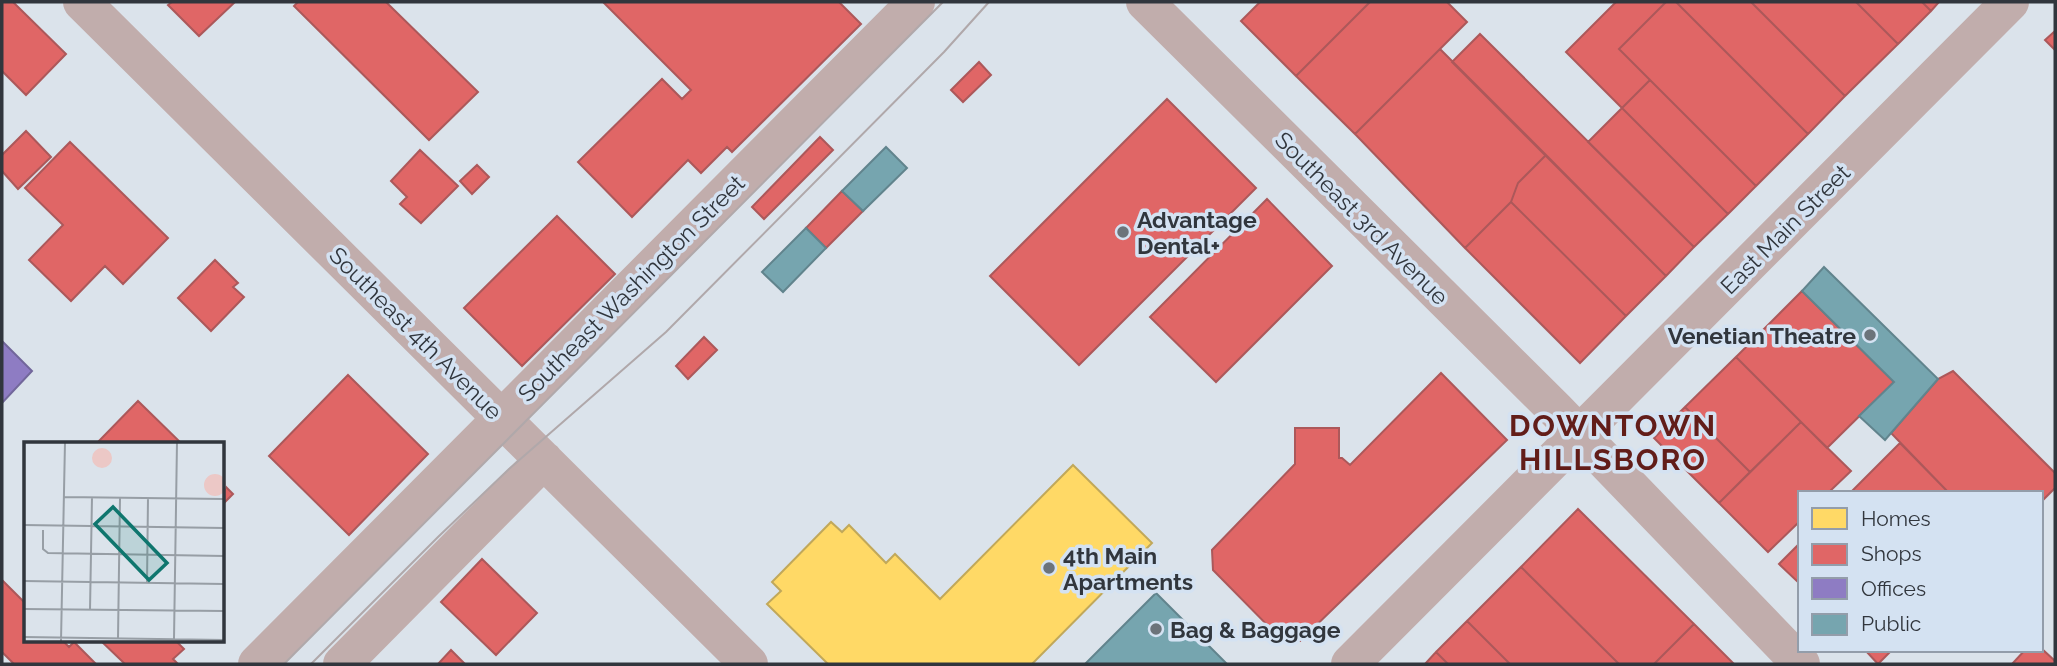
<svg xmlns="http://www.w3.org/2000/svg" width="2057" height="666" font-family="Raleway,sans-serif">
<style>
.homes{fill:#ffd966;stroke:#c1a85a;stroke-width:2}
.shops{fill:#e06666;stroke:#ac585a;stroke-width:2}
.offices{fill:#8e7cc3;stroke:#72679b;stroke-width:2}
.public{fill:#76a5af;stroke:#61848d;stroke-width:2}
.lines{fill:none;stroke-linecap:round;stroke-linejoin:round}
.minor{stroke:#c1adac;stroke-width:38}
.tram{stroke:#b0a8aa;stroke-width:2}
.poi-dot{fill:#6c737a;stroke:#d4e2f2;stroke-width:2.5}
.labels{text-anchor:middle;dominant-baseline:central;stroke-width:7;stroke-linejoin:round;paint-order:stroke}
.street-label{font-size:23px;fill:#31363d;stroke:#d4e2f2}
.poi-label{font-size:23px;font-weight:bold;fill:#31363d;stroke:#d4e2f2;text-anchor:start}
.district-label{font-size:30px;font-weight:bold;letter-spacing:2px;fill:#621d19;stroke:#d4e2f2}
.inset-road{fill:none;stroke:#979ea5;stroke-width:2}
.view{fill:#0f766e;fill-opacity:0.15;stroke:#0f766e;stroke-width:3.5}
.inset-edge{fill:none;stroke:#31363d;stroke-width:3.5}
</style>
<rect width="100%" height="100%" fill="#dbe3eb"/>
<path class="homes" d="M1073,465L1152,543L1032,664H828L767,604L781,591L772,582L831,522L842,532L849,525L886,563L895,554L940,599Z"/>
<path class="shops" d="M2,2H13L66,54L26,95L2,71Z
M172,2H235L199,36L168,5Z
M298,2H386L478,92L429,140L294,6Z
M603,2H839L861,24L732,152L727,147L701,173L688,160L632,217L578,162L662,79L682,99L691,90Z
M1260,2H1370L1296,76L1241,21Z
M1370,2H1447L1467,22L1355,134L1296,76Z
M1616,2H1666L1619,49L1650,80L1622,108L1566,52Z
M1666,2H1676L1808,134L1756,186L1619,49Z
M1676,2H1751L1845,96L1808,134Z
M1751,2H1856L1898,44L1845,96Z
M1856,2H1922L1931,11L1898,44Z
M1922,2H1939L1931,11Z
M2055,31V50L2045,40Z
M1480,34L1694,247L1666,276L1452,62Z
M1440,49L1546,155L1518,183L1511,202L1465,248L1355,134Z
M979,62L991,75L963,102L951,90Z
M1650,80L1756,186L1728,214L1622,108Z
M1167,99L1256,188L1079,365L990,276Z
M1622,108L1728,214L1694,247L1588,142Z
M26,131L51,157L18,189L2,171V155Z
M820,137L833,150L764,219L752,207Z
M70,142L168,238L123,284L105,266L71,301L29,260L63,225L25,188Z
M420,150L458,186L421,223L400,204L407,197L391,181Z
M1546,155L1666,276L1626,316L1511,202L1518,183Z
M477,165L489,177L472,194L460,181Z
M842,191L863,211L826,248L806,228Z
M1267,199L1332,266L1216,382L1150,317Z
M1511,202L1626,316L1580,363L1465,248Z
M557,216L615,274L522,366L464,308Z
M215,260L238,283L233,287L244,297L211,331L178,298Z
M1802,291L1894,382L1827,448L1736,357Z
M704,337L717,350L688,379L676,366Z
M1736,357L1801,422L1750,472L1685,407Z
M1953,371L2055,473V488L2041,502V493H1949L1891,433L1938,379Z
M1441,373L1507,440L1300,641H1283L1213,570L1212,550L1295,464V428H1339V458H1342L1350,465Z
M348,375L428,454L349,535L269,456Z
M138,401L182,444H96Z
M1685,407L1750,472L1719,503L1654,438Z
M1801,422L1851,471L1828,493H1800V521L1768,552L1719,503Z
M1900,443L1949,493H1850Z
M222,483L233,494L222,505Z
M1578,509L1694,624L1654,664H1619L1521,567Z
M1800,543V584L1779,564Z
M482,559L537,613L496,655L441,602Z
M1521,567L1619,664H1510L1467,621Z
M2,580L26,604V640H62L69,647L74,642L96,664H14L2,652Z
M1467,621L1510,664H1448L1436,652Z
M1694,624L1734,664H1654Z
M100,640H175L184,649L173,659L178,664H125Z
M2041,648L2055,661V664H2012L2025,650H2041Z
M451,650L465,664H438Z
M1865,650H1892L1878,664Z
M1436,652L1448,664H1425Z"/>
<path class="offices" d="M2,341L32,371L2,403Z"/>
<path class="public" d="M886,147L907,168L863,211L842,191Z
M806,228L826,248L783,292L762,272Z
M1824,267L1938,379L1885,440L1859,416L1894,382L1802,291Z
M1156,593L1227,664H1085Z"/>
<g class="lines">
<path class="minor" d="M82,2L749,664
M1145,2L1556,410L1801,664
M257,664L916,2
M342,664L544,460
M1350,664L2010,2"/>
<path class="tram" d="M284,664L943,2
M311,664L438,537L509,469L666,332L944,52L989,2"/>
</g>
<g class="poi-dot">
<circle cx="1123" cy="232" r="7"/>
<circle cx="1870" cy="335" r="7"/>
<circle cx="1049" cy="568" r="7"/>
<circle cx="1156" cy="629" r="7"/>
</g>
<g class="labels">
<g class="street-label">
<text transform="translate(1362 218) rotate(45)">Southeast 3rd Avenue</text>
<text transform="translate(1785 229) rotate(-45)">East Main Street</text>
<text transform="translate(631 288) rotate(-45)">Southeast Washington Street</text>
<text transform="translate(416 333) rotate(45)">Southeast 4th Avenue</text>
</g>
<g class="poi-label">
<text x="1137" y="219">Advantage<tspan x="1137" dy="26">Dental+</tspan></text>
<text x="1856" y="335" text-anchor="end">Venetian Theatre</text>
<text x="1063" y="555">4th Main<tspan x="1063" dy="26">Apartments</tspan></text>
<text x="1170" y="629">Bag &amp; Baggage</text>
</g>
<g class="district-label">
<text x="1613" y="425">DOWNTOWN<tspan x="1613" dy="34">HILLSBORO</tspan></text>
</g>
</g>
<g transform="translate(24 442)">
<rect width="200" height="200" fill="#dbe3eb"/>
<path d="M68 16a10 10 0 1 1 20 0a10 10 0 1 1-20 0ZM180 43a11 11 0 1 1 22 0a11 11 0 1 1-22 0Z" fill="#ecc8c6"/>
<path class="inset-road" d="M40,55L200,57M0,83L200,86M19,88V107L24,111L200,114M0,139L200,142M123,141L124,56M0,167L200,169M66,168L68,55M0,195L200,198M94,196L96,56M150,197L153,0M37,199L41,0"/>
<path class="view" d="M89,65L143,121L125,138L71,82Z"/>
<rect width="200" height="200" class="inset-edge"/>
</g>
<rect width="2057" height="666" fill="none" stroke="#31363d" stroke-width="7"/>
<rect x="1798" y="491" width="245" height="161" fill="#d4e2f2" stroke="#939daa" stroke-width="2"/>
<rect x="1812" y="508" width="35" height="21" fill="#ffd966" stroke="#939daa" stroke-width="2"/>
<text x="1861" y="526" font-size="21" fill="#31363d">Homes</text>
<rect x="1812" y="544" width="35" height="21" fill="#e06666" stroke="#939daa" stroke-width="2"/>
<text x="1861" y="561" font-size="21" fill="#31363d">Shops</text>
<rect x="1812" y="578" width="35" height="21" fill="#8e7cc3" stroke="#939daa" stroke-width="2"/>
<text x="1861" y="596" font-size="21" fill="#31363d">Offices</text>
<rect x="1812" y="614" width="35" height="21" fill="#76a5af" stroke="#939daa" stroke-width="2"/>
<text x="1861" y="631" font-size="21" fill="#31363d">Public</text>
</svg>
